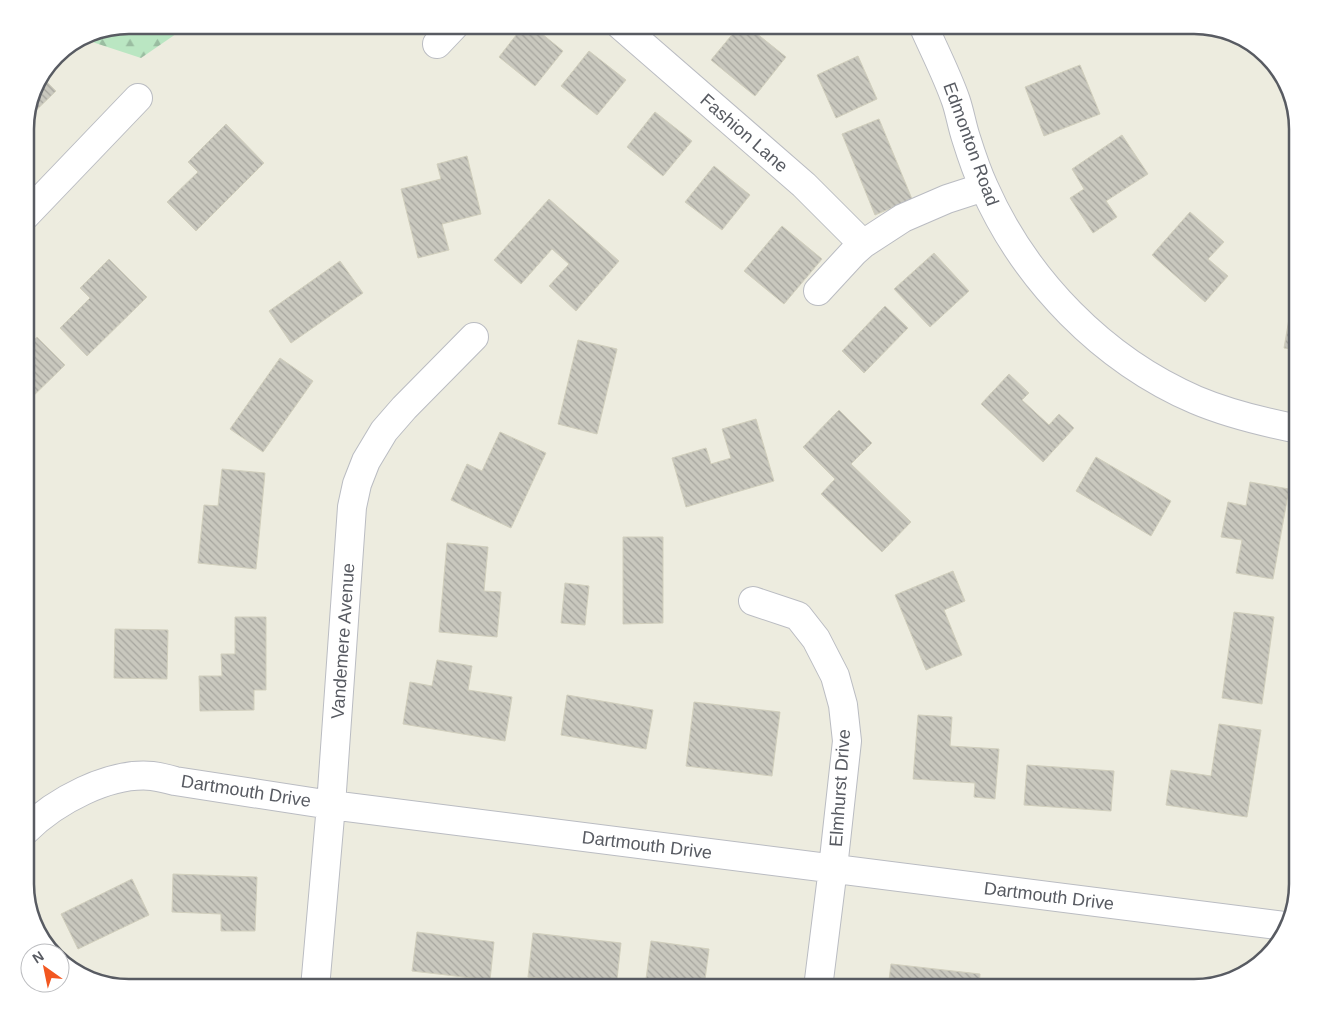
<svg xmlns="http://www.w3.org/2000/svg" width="1323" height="1013" font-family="Helvetica,sans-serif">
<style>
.forest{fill:url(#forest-firs)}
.building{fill:url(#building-back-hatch);stroke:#d1cfbd}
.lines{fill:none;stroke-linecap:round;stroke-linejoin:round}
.minor-casing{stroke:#babcc2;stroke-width:30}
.minor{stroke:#fff;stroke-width:28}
.labels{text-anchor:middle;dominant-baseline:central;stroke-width:4;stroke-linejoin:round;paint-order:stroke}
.street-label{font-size:18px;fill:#585b62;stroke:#fff}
.rim{fill:none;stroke:#585b62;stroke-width:2.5}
</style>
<defs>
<pattern id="forest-firs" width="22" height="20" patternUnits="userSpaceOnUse" patternTransform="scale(1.25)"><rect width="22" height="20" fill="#bae6c2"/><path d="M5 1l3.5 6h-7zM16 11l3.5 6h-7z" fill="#9abda1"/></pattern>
<pattern id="building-back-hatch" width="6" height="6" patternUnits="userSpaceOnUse" patternTransform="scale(1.25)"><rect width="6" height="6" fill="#c9c8be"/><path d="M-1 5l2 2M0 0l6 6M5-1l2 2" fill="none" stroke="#a6a59e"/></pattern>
</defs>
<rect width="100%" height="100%" fill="#edecdf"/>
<path class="forest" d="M128,25H189L141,58L80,38L89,33Z"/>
<path class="building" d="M524,25H531L563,51L535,86L499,57Z
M740,25H746L786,57L755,96L711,60Z
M788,25H808L792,33Z
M589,51L626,80L597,115L561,86Z
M858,56L877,99L836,118L817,75Z
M1080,65L1100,114L1044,136L1025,87Z
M41,76L56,91L25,121L36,83Z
M655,112L692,141L663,176L627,147Z
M879,119L912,199L875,215L842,134Z
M226,124L264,163L196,231L167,202L198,172L188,162Z
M1122,135L1148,174L1106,201L1117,217L1093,233L1070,198L1084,189L1072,169Z
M467,156L481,214L442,224L449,250L418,258L401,189L441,179L437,164Z
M714,166L750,195L722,230L685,202Z
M549,199L619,261L576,311L549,286L569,264L552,249L521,284L494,260Z
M1190,212L1224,242L1208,259L1228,276L1205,302L1152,255Z
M782,226L822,259L784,304L744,271Z
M934,253L969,291L930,327L894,289Z
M109,259L147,297L87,356L60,328L90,298L80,288Z
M340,261L363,293L291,343L269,311Z
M1296,278H1298V350L1284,348Z
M885,306L908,328L864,373L842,351Z
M37,337L65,365L25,404V348Z
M578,340L617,349L597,434L558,424Z
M280,358L313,381L263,452L230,429Z
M1009,374L1029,393L1022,400L1049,425L1059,414L1074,428L1043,462L981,404Z
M839,410L872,443L851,464L911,522L882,552L821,494L835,479L803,447Z
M756,419L774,481L686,507L672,458L706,448L711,464L731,458L722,429Z
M500,432L546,453L511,528L451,500L467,464L482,471Z
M1096,457L1171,501L1151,536L1076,491Z
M222,469L265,473L256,569L198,563L204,505L218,506Z
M1250,482L1289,489L1273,579L1236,573L1242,540L1221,537L1228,502L1246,506Z
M623,537H663V623L623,624Z
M447,543L488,547L484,591L501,592L497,637L439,632Z
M953,571L965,601L944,610L962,655L926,670L895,595Z
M565,583L589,586L585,625L561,623Z
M1234,612L1274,617L1262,704L1222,698Z
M235,617H266V690H254V710L200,711L199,676H222L221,654H235Z
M115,629L168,630L167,679L114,678Z
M437,660L472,666L468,690L512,697L505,741L403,724L410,682L432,686Z
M567,695L653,710L646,749L561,735Z
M694,702L780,712L772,776L686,766Z
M918,715L952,717L950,746L999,749L995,799L974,797L975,783L913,779Z
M1219,724L1261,730L1247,817L1166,805L1171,770L1211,776Z
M1027,765L1114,771L1111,811L1024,805Z
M173,874L257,877L255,931H221V914L172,912Z
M132,879L149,915L78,949L61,914Z
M417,932L494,942L490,980L412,971Z
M533,933L621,943L616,988H573L574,981L528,977Z
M651,941L709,949L704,987L646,979Z
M891,964L980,974L979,988H888Z"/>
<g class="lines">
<defs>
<path id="minor" d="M620,25L804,185L863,244
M923,25C934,50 947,75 956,101C960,113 962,126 966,138C971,154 977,172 984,187C1025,280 1103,360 1196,400C1229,414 1263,422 1298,429
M437,44L455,25
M25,216L138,98
M818,291L854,252L863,244L903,218L947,199L984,187
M753,601L798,616L816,639L835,676L843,705L847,741L833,868L818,988
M25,831C55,801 109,772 152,776C160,777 168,779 175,781L331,805L1284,926
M315,988L331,805L352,507L357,484L366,461L384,431L404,408L474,337"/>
</defs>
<use href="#minor" class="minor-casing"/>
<use href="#minor" class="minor"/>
</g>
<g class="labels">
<g class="street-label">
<text transform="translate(744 133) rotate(41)">Fashion Lane</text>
<text transform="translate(971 144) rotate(70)">Edmonton Road</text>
<text transform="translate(343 641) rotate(-86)">Vandemere Avenue</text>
<text transform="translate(840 788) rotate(-86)">Elmhurst Drive</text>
<text transform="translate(246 791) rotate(9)">Dartmouth Drive</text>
<text transform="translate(647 845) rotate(7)">Dartmouth Drive</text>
<text transform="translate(1049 896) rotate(7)">Dartmouth Drive</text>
</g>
</g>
<path d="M0 0H1323V1013H0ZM129 34H1194A95 95 0 0 1 1289 129V884A95 95 0 0 1 1194 979H129A95 95 0 0 1 34 884V129A95 95 0 0 1 129 34Z" fill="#fff" fill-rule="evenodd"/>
<path class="rim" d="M129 34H1194A95 95 0 0 1 1289 129V884A95 95 0 0 1 1194 979H129A95 95 0 0 1 34 884V129A95 95 0 0 1 129 34Z"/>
<g transform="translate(45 968) rotate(327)"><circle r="24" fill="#ffffff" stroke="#bcbdc0"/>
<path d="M0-4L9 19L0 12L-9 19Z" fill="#f25720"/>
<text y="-8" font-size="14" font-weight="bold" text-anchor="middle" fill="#585b62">N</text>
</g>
</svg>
